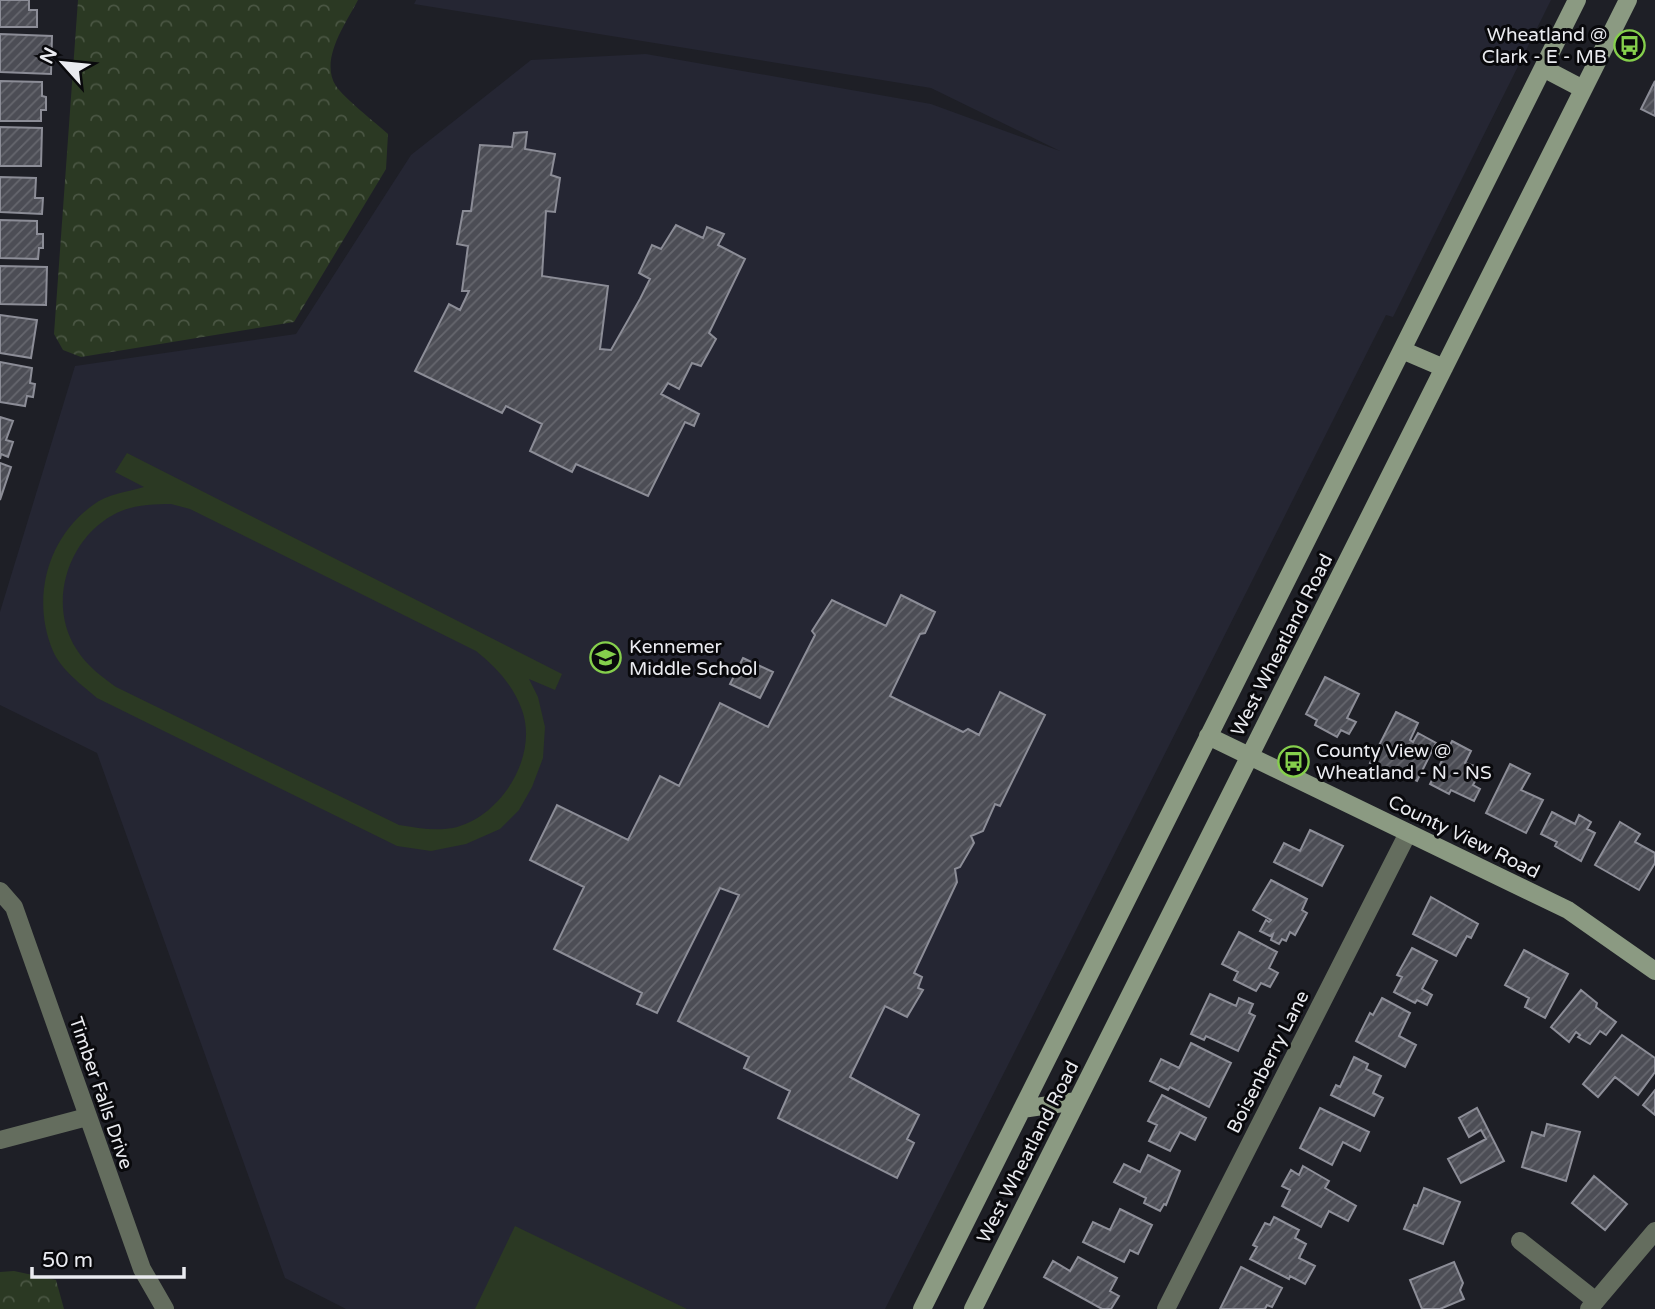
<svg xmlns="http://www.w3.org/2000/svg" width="1655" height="1309" font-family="'Varela Round',sans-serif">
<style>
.built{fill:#252633}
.green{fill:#2b3923;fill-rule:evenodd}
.forest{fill:url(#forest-crowns)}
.building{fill:url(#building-hatch);stroke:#8c8d97;stroke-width:2}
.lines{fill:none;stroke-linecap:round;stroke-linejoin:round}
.street{stroke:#646d5e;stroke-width:18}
.secondary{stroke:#8b9a82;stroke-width:18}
.labels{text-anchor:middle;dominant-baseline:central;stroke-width:6;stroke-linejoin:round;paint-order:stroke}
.poi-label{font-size:19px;fill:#eaebf0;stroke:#09090c;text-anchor:start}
.street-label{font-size:19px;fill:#eaebf0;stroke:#09090c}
</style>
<defs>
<pattern id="forest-crowns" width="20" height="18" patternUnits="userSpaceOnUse" patternTransform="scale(1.75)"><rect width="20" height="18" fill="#2b3923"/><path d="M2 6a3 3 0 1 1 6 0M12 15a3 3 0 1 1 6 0" fill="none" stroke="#4a5643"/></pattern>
<pattern id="building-hatch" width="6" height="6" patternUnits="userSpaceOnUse" patternTransform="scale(1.75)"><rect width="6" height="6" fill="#4c4d55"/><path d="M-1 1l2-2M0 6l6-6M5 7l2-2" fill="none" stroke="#66676e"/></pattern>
</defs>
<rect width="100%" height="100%" fill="#1e1f26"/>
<path class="built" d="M416,0H1551L1393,317L1386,315L885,1309H346L285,1278L97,753L0,705V612L75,366L296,334L411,155L531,60L646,54L931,104L1060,151L931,88L414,4Z"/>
<path class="green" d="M127,453L562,674L555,690L529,679L538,697L545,727L543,758L532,787L519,810L500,829L466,844L431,851L397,846L97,698C82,685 61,670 53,651C31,599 47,538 93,505C107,494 127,492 144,487L115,472ZM171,504L190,509L476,651C496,667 513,685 522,710C539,757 500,818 453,828C434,831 418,828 399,825L116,687C101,676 87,666 77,650C47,605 67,540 113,515C130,505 152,504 171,504Z
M515,1226L687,1309H475Z"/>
<path class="forest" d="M78,0H358C346,23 319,60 336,86C344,98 376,123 388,134L386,169L294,322L81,357L63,350L54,334Z
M14,1271L56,1280L64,1309H0V1272Z"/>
<path class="building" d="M0,0H29V10H37V27H0Z
M0,34L52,36L51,74L0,72Z
M0,81L42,82V96L46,97V110H41V121H0Z
M1655,81V116L1641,109Z
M0,127L42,128L41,166H0Z
M527,132L525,149L555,154L551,175L560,178L555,212L546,211L542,276L608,286L600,349L611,350L640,299L650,279L639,273L652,245L661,249L676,225L703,238L707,227L724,234L718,245L745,259L709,333L716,339L701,366L692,363L679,389L668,383L661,394L699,414L694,426L685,422L648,496L576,464L572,472L530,451L542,424L506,406L502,413L415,371L449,304L460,310L469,291H462L468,246L457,244L463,211H471L480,145L512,147L514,133Z
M0,177L36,178L35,198H43L42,214L0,212Z
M0,220L37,221V234H43V248H39L38,259L0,258Z
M0,266L47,267L46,305L0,304Z
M0,315L37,320L31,358L0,353Z
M0,362L32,368L30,383L35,384L33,397L27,396L25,406L0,402Z
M0,417L13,421L6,440L13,442L8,457L1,454L0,459Z
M0,463L11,467L0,500Z
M901,595L935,612L925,633L920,634L890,696L963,732L968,729L979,735L1000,692L1045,715L1000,806L995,804L983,831L971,836L974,843L960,867L955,869L957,882L914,973L922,977L918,988L923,990L907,1017L885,1006L850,1077L919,1115L907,1139L914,1143L897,1178L778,1118L790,1091L744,1068L749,1057L678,1021L739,895L720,888L657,1013L637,1004L642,993L554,949L584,887L530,860L557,805L628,840L660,776L679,786L720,703L768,727L815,635L812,631L832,600L886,626Z
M743,658L773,672L760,698L730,684Z
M1325,677L1359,694L1347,718L1356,722L1349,734L1341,730L1337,737L1315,725L1317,720L1306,714Z
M1396,712L1418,723L1410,740L1413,742L1418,733L1436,743L1417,781L1403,774L1401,778L1370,763Z
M1452,741L1471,751L1465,763L1482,768L1473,785L1480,789L1474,801L1451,790L1449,794L1430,784Z
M1510,764L1530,774L1521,790L1543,800L1526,833L1486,813Z
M1552,812L1575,824L1579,815L1591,822L1587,829L1595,833L1581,861L1555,846L1557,842L1541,834Z
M1620,822L1640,834L1635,842L1655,853V863L1639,890L1595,865Z
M1310,830L1343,846L1322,886L1274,862L1284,843L1300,851Z
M1271,880L1307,899L1302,910L1307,913L1295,935L1290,932L1286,941L1282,939L1279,944L1271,940L1273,934L1270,936L1260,931L1266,920L1269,922L1271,920L1253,910Z
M1431,897L1478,924L1471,938L1467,936L1456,956L1413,934Z
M1239,932L1277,952L1269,968L1278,973L1270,987L1261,983L1256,991L1234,980L1238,972L1222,964Z
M1412,948L1437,961L1422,989L1432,995L1427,1005L1417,1000L1415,1003L1394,992L1402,977L1397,975Z
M1524,950L1568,974L1545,1018L1525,1007L1529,998L1505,985Z
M1581,990L1597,1003L1596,1007L1616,1022L1606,1035L1600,1031L1590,1044L1578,1037L1580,1035L1576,1032L1569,1042L1551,1027Z
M1210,994L1236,1006L1239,998L1253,1004L1249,1013L1255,1016L1238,1051L1206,1036L1204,1040L1191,1034Z
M1382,998L1410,1013L1399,1036L1416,1045L1405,1067L1356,1041L1370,1013L1373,1015Z
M1622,1035L1655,1058V1072L1638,1095L1615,1077L1598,1097L1583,1084Z
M1191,1043L1231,1063L1209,1107L1170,1087L1168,1090L1150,1081L1161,1059L1179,1068Z
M1354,1057L1368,1064L1366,1069L1381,1076L1373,1093L1383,1098L1374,1116L1331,1095L1336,1085L1340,1087Z
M1655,1090V1115L1643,1105Z
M1162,1095L1206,1118L1195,1140L1180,1132L1170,1151L1149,1141L1157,1125L1148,1121Z
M1320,1108L1369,1132L1360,1151L1343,1142L1332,1165L1300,1148Z
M1477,1108L1504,1161L1461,1183L1448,1159L1486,1139L1481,1130L1469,1137L1459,1118Z
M1547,1124L1580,1132L1566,1181L1522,1167L1532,1132L1544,1136Z
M1148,1155L1180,1171L1166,1205L1164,1204L1160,1211L1144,1203L1146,1198L1114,1182L1124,1164L1140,1172Z
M1303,1166L1329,1181L1325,1188L1356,1206L1348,1221L1329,1211L1321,1227L1282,1206L1290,1190L1282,1186L1291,1170L1299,1175Z
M1594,1176L1627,1204L1605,1230L1572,1203Z
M1424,1188L1460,1202L1443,1244L1404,1229L1414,1205L1417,1206Z
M1120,1209L1152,1225L1138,1254L1130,1250L1124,1262L1083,1242L1093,1222L1110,1230Z
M1274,1217L1299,1230L1295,1238L1306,1244L1299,1258L1315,1266L1305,1284L1290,1276L1289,1279L1250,1259L1257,1247L1253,1245L1265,1223L1270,1225Z
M1078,1257L1117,1278L1110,1291L1119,1296L1111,1309H1102L1044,1277L1053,1261L1070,1271Z
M1454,1262L1463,1283L1460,1290L1464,1299L1440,1309H1422L1410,1280Z
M1241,1267L1282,1288L1272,1307L1267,1305L1265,1309H1220Z"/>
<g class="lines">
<path class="street" d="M0,891L14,907L142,1269L165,1309
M0,1140L87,1117
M1520,1241L1596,1301
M1166,1309L1408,833
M1589,1309L1655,1231"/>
<path class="secondary" d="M1543,68L1583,89
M1402,350L1444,368
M1208,736L1568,910L1655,971
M1022,1109L1077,1101
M922,1309L1577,0
M973,1309L1628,0"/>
</g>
<defs>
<symbol id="bus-ring" viewBox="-11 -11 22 22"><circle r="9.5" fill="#09090c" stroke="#85cf4c" stroke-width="1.5"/><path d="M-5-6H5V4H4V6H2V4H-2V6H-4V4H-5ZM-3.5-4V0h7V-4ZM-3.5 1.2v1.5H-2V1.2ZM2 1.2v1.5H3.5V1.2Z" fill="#85cf4c"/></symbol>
<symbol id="school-ring" viewBox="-11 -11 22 22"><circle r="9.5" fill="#09090c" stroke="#85cf4c" stroke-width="1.5"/><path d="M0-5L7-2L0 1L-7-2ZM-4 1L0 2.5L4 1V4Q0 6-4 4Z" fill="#85cf4c"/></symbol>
</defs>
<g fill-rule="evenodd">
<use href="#bus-ring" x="1612" y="28" width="35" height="35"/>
<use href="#school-ring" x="588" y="640" width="35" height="35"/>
<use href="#bus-ring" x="1276" y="744" width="35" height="35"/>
</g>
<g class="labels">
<g class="poi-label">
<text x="1607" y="35" text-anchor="end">Wheatland @<tspan x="1607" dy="22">Clark - E - MB</tspan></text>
<text x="629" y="647">Kennemer<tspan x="629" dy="22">Middle School</tspan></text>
<text x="1316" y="751">County View @<tspan x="1316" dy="22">Wheatland - N - NS</tspan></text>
</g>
<g class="street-label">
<text transform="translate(1282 645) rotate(-63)">West Wheatland Road</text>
<text transform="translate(1464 837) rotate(26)">County View Road</text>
<text transform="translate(1268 1062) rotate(-63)">Boisenberry Lane</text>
<text transform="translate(101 1093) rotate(71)">Timber Falls Drive</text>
<text transform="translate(1028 1152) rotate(-63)">West Wheatland Road</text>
</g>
</g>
<g transform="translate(63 63) rotate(297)" stroke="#09090c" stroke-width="5" paint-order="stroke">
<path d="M0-5L12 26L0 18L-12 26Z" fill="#eaebf0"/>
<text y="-10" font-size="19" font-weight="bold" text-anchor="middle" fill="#eaebf0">N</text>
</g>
<path d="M32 1267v10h152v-10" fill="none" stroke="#eaebf0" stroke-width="3.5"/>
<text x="42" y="1267" font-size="21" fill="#eaebf0" stroke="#09090c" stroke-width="5" paint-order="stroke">50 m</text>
</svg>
